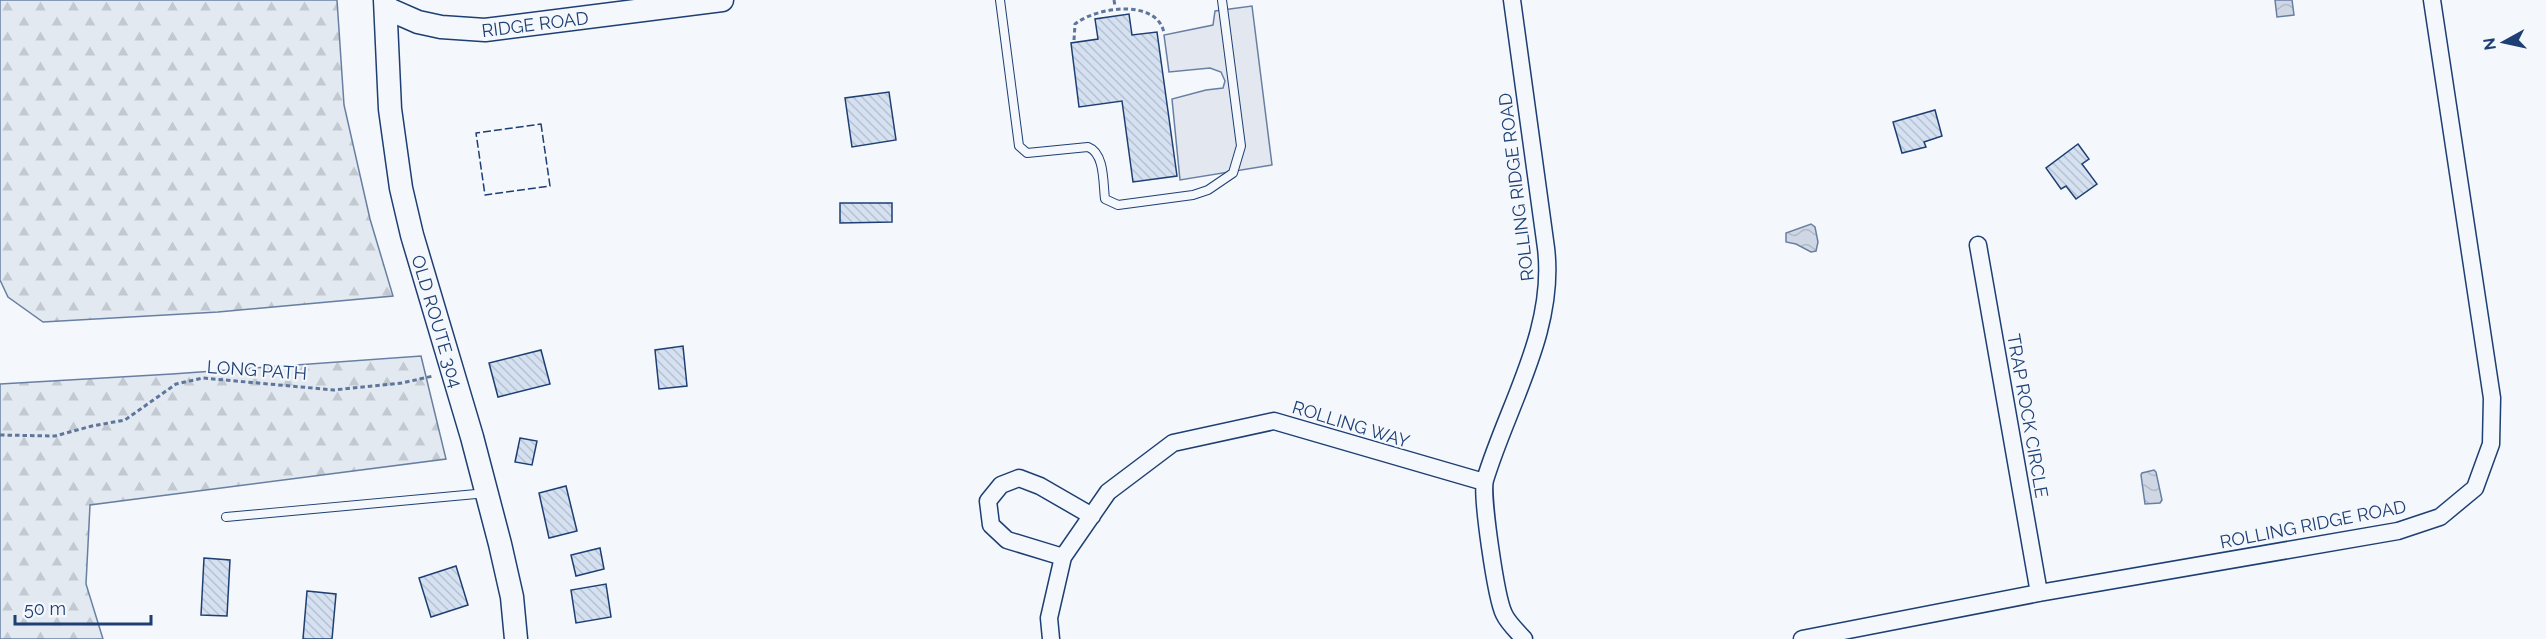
<svg xmlns="http://www.w3.org/2000/svg" width="2546" height="639" font-family="Raleway,sans-serif">
<style>
.forest{fill:url(#forest-firs);stroke:#687fa3;stroke-width:1.5}
.parking{fill:#e3e8f0;stroke:#687fa3;stroke-width:1.5}
.water{fill:url(#water-waves);stroke:#687fa3;stroke-width:1.5}
.building{fill:url(#building-back-hatch);stroke:#1d3f73;stroke-width:1.5}
.lines{fill:none;stroke-linecap:round;stroke-linejoin:round}
.lane-casing{stroke:#1d3f73;stroke-width:10}
.street-casing{stroke:#1d3f73;stroke-width:19}
.secondary-casing{stroke:#1d3f73;stroke-width:25}
.path{stroke:#5e769c;stroke-width:3;stroke-dasharray:4.5 3;stroke-linecap:butt}
.lane{stroke:#f4f7fb;stroke-width:8}
.street{stroke:#f4f7fb;stroke-width:16}
.secondary{stroke:#f4f7fb;stroke-width:22}
.fence{stroke:#1d3f73;stroke-width:1.5;stroke-dasharray:8 3;stroke-linecap:butt}
.labels{text-anchor:middle;dominant-baseline:central;stroke-width:4.5;stroke-linejoin:round;paint-order:stroke}
.street-label{font-size:18px;fill:#1d3f73;stroke:#f4f7fb}
</style>
<defs>
<pattern id="forest-firs" width="22" height="20" patternUnits="userSpaceOnUse" patternTransform="scale(1.5)"><rect width="22" height="20" fill="#e3e9f0"/><path d="M5 1l3.5 6h-7zM16 11l3.5 6h-7z" fill="#c2c9d1"/></pattern>
<pattern id="water-waves" width="16" height="10" patternUnits="userSpaceOnUse" patternTransform="scale(1.5)"><rect width="16" height="10" fill="#cfd7e4"/><path d="M0 5q4-4 8 0t8 0" fill="none" stroke="#b1bac7"/></pattern>
<pattern id="building-back-hatch" width="6" height="6" patternUnits="userSpaceOnUse" patternTransform="scale(1.5)"><rect width="6" height="6" fill="#d5e0f0"/><path d="M-1 5l2 2M0 0l6 6M5-1l2 2" fill="none" stroke="#b6c1d1"/></pattern>
</defs>
<rect width="100%" height="100%" fill="#f4f7fb"/>
<path class="forest" d="M0,0H337L344,105L370,219L393,296L218,312L43,322L8,297L0,280Z
M421,356L446,459L90,505L86,584L103,639H0V384L172,374Z"/>
<path class="parking" d="M1252,6L1272,165L1180,180L1172,99L1206,90L1223,88L1225,81L1221,72L1210,68L1169,72L1164,35L1213,25L1215,11Z"/>
<path class="water" d="M2275,0H2292L2294,15L2277,17Z
M1811,224L1815,227L1818,242L1816,251L1811,252L1796,244L1786,242V233Z
M2154,470L2156,472L2162,500L2160,503L2145,504L2141,475L2142,473Z"/>
<path class="building" d="M1129,14L1132,35L1157,32L1177,176L1133,182L1122,101L1079,107L1071,43L1098,39L1095,19Z
M889,92L896,140L852,147L845,98Z
M1935,110L1942,136L1924,142L1926,147L1902,153L1893,122Z
M2078,144L2089,159L2082,164L2097,184L2076,199L2066,186L2061,189L2046,168Z
M840,203H892V222L840,223Z
M683,346L687,386L659,389L655,350Z
M541,350L550,384L498,397L489,363Z
M520,438L537,441L532,465L515,462Z
M566,486L577,531L549,538L539,493Z
M600,548L604,569L576,576L571,555Z
M204,558L230,560L227,616L201,615Z
M456,566L468,605L431,617L419,578Z
M606,584L611,617L576,623L571,590Z
M307,591L336,594L332,639H303Z"/>
<g class="lines">
<defs>
<path id="lane" d="M1000,0L1019,146L1027,153L1088,147C1105,153 1103,184 1105,199L1118,205L1193,195L1208,190L1233,173L1241,146L1222,0
M226,517L487,493"/>
<path id="street" d="M1512,0L1546,248C1556,330 1508,404 1485,480C1481,495 1496,598 1504,614C1508,623 1518,632 1524,639
M1978,245L2039,593
M1063,557L1007,540L991,525L988,501L1001,485L1019,478L1040,486L1092,516
M1051,639L1049,618L1063,557L1108,492L1173,443L1274,421L1484,482
M1802,639L2039,593L2398,531L2440,517L2475,488L2491,444L2492,398L2432,0"/>
<g id="secondary">
<path id="s1" d="M385,0L390,109L401,188L412,235L472,437L500,544L512,597L516,639"/>
<path id="s2" d="M386,8L418,22L441,27L485,30L722,0"/>
</g>
</defs>
<use href="#lane" class="lane-casing"/>
<use href="#street" class="street-casing"/>
<use href="#secondary" class="secondary-casing"/>
<path class="path" d="M1114,0L1115,6
M1074,40L1075,24C1100,5 1158,0 1164,33
M0,435L55,436L92,426L125,420L176,384L203,378L334,390L402,383L433,376"/>
<use href="#lane" class="lane"/>
<use href="#street" class="street"/>
<use href="#secondary" class="secondary"/>
<path class="fence" d="M541,124L550,186L485,195L476,133Z"/>
</g>
<g class="labels">
<g class="street-label">
<text stroke="none"><textPath href="#s2" startOffset="153">RIDGE ROAD</textPath></text>
<text transform="translate(1516 187) rotate(-97)">ROLLING RIDGE ROAD</text>
<text stroke="none"><textPath href="#s1" startOffset="327">OLD ROUTE 304</textPath></text>
<text transform="translate(257 370) rotate(4)">LONG PATH</text>
<text transform="translate(2028 416) rotate(80)">TRAP ROCK CIRCLE</text>
<text transform="translate(1351 424) rotate(17)">ROLLING WAY</text>
<text transform="translate(2313 524) rotate(-11)">ROLLING RIDGE ROAD</text>
</g>
</g>
<g transform="translate(2504 42) rotate(262)" stroke="#f4f7fb" stroke-width="4.5" paint-order="stroke">
<path d="M0-4.5L10 22L0 15L-10 22Z" fill="#1d3f73"/>
<text y="-9" font-size="16" font-weight="bold" text-anchor="middle" fill="#1d3f73">N</text>
</g>
<path d="M15 615v9h136v-9" fill="none" stroke="#1d3f73" stroke-width="3"/>
<text x="24" y="615" font-size="18" fill="#1d3f73" stroke="#f4f7fb" stroke-width="4.5" paint-order="stroke">50 m</text>
</svg>
